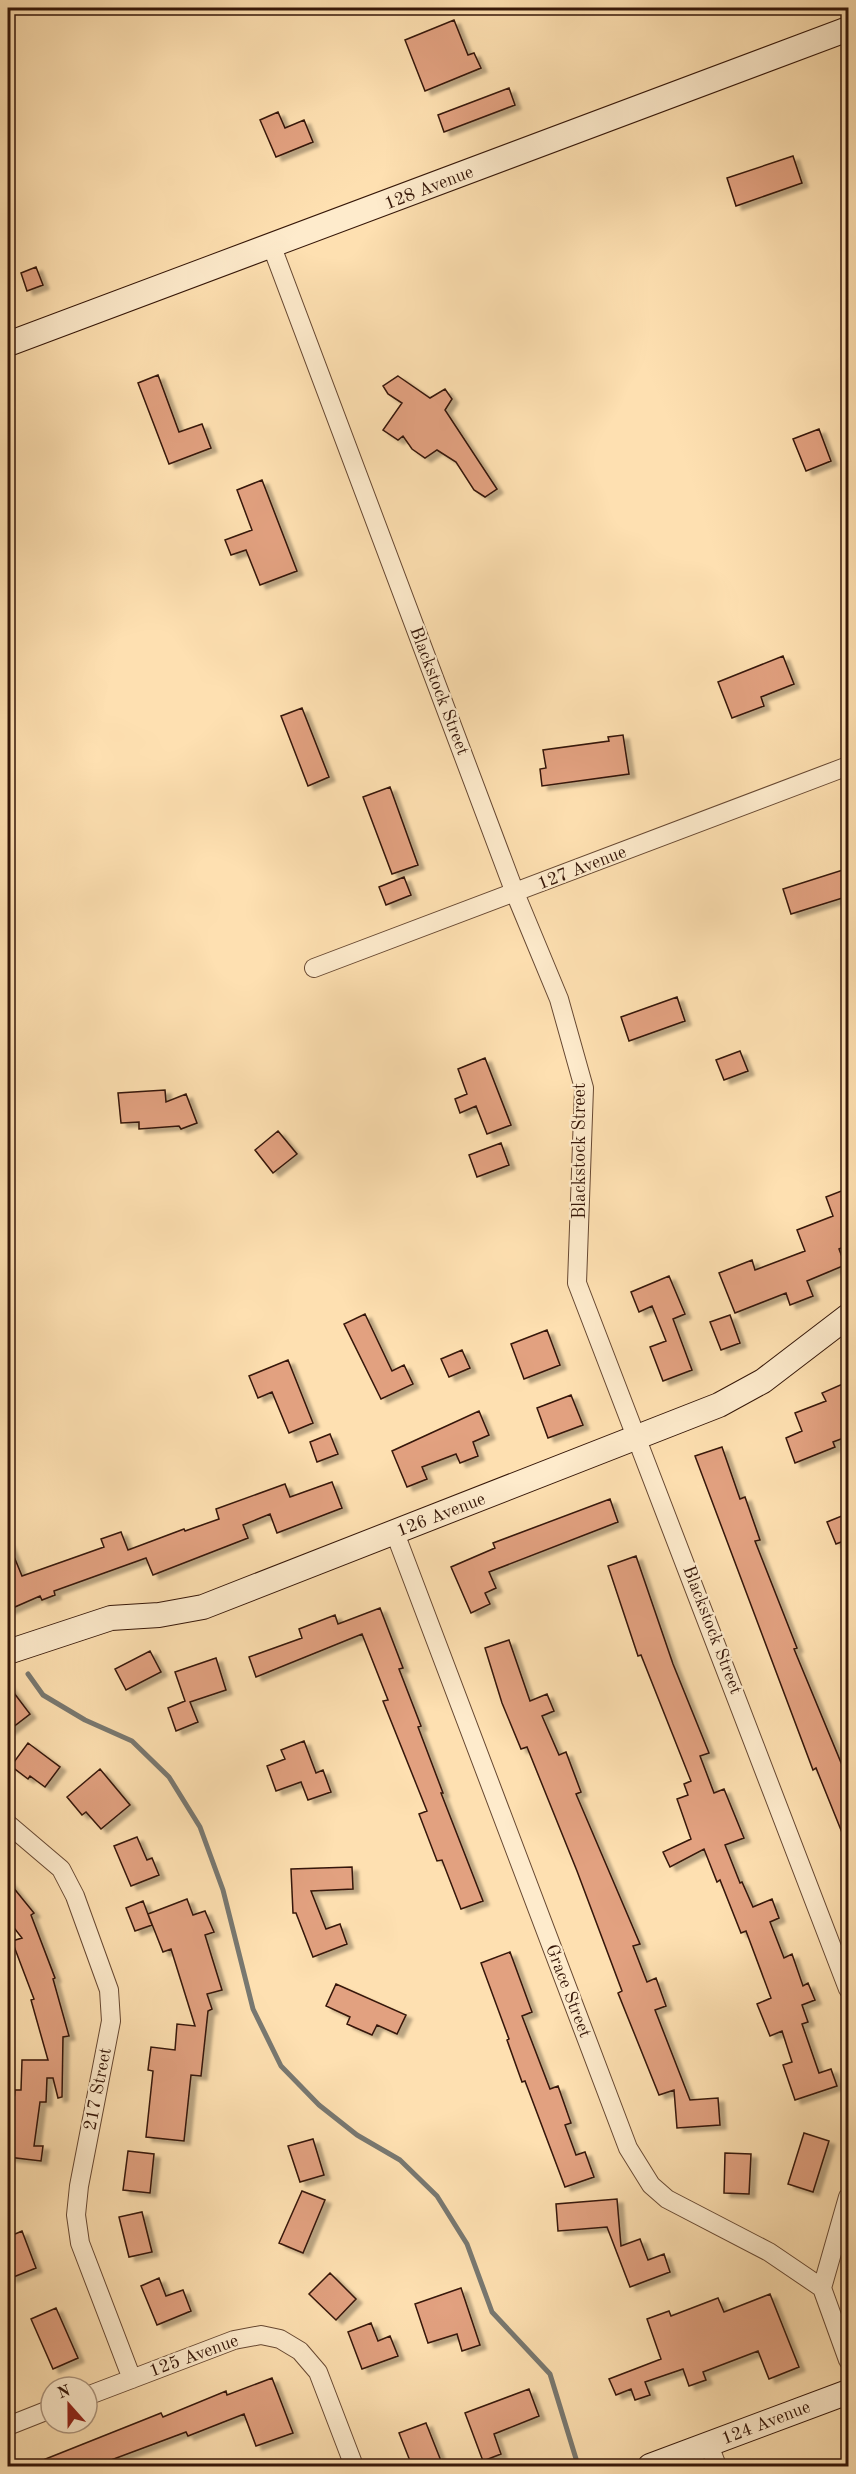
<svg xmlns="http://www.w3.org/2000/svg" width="856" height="2474" font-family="'Old Standard TT',serif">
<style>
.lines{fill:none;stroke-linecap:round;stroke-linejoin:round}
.stream{stroke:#787871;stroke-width:5}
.building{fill:#e2a180;stroke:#351608;stroke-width:1.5;filter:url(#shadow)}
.street-casing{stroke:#674832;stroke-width:20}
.secondary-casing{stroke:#351608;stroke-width:26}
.street{stroke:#feebcc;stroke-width:18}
.secondary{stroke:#feebcc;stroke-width:24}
.labels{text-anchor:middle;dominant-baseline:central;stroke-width:4.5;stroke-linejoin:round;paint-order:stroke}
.street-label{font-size:18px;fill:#351608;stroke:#feebcc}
</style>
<defs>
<filter id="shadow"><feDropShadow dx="6" dy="4" stdDeviation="1.5" flood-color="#0004"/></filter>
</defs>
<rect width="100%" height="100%" fill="#fee0b1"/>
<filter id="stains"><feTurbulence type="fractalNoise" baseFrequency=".00333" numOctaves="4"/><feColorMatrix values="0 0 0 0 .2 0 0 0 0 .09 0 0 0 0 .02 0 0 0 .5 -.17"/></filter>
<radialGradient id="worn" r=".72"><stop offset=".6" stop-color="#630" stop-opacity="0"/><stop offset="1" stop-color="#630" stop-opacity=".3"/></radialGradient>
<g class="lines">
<path class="stream" d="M28,1674L43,1695L85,1720L132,1741L169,1777L200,1827L223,1890L253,2009L281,2066L319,2105L357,2135L400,2160L437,2196L467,2244L492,2312L550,2374L577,2462"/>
</g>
<path class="building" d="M454,20L468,55L474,53L481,68L425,91L405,40Z
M509,88L515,105L444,132L438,115Z
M278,112L285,128L304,120L313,142L276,157L260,120Z
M793,156L802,183L736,206L727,178Z
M36,267L43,285L27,291L21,273Z
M158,375L179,432L202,424L211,448L169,464L138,383Z
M398,376L430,398L445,389L452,399L445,410L497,489L485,497L474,490L456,462L437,450L425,458L412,449L403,436L398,440L383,430L402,403L388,394L383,386Z
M819,429L831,461L806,471L793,439Z
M262,480L297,571L260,585L246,550L231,555L225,540L252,530L237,490Z
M783,656L794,684L761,697L764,706L732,718L718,682Z
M302,708L329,777L308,786L281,716Z
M623,735L629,774L542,786L540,769L546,768L543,750L609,741L608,737Z
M390,787L418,865L392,874L363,797Z
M849,868V896L791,914L783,889Z
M404,877L411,895L386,905L379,887Z
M677,997L685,1021L629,1041L621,1017Z
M740,1051L748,1071L724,1080L716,1060Z
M485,1058L511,1125L487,1134L476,1106L460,1113L455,1099L467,1094L458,1069Z
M165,1090L166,1102L186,1094L197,1123L181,1129L179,1126L139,1129V1122L121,1123L118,1093Z
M278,1131L297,1154L273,1173L255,1150Z
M501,1143L509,1165L477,1177L469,1155Z
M849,1188V1251L846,1246L839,1249L845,1265L807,1281L813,1296L790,1305L786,1293L735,1313L719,1273L752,1260L755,1270L805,1251L797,1230L833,1216L826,1197Z
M669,1276L685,1314L673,1319L692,1370L663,1381L650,1347L666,1341L652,1306L639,1312L631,1292Z
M365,1314L392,1371L404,1365L413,1384L381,1399L344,1324Z
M730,1315L740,1343L721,1350L710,1322Z
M547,1330L560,1365L524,1379L511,1344Z
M462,1350L470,1368L449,1377L441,1359Z
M288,1360L313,1423L289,1433L272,1392L258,1398L249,1376Z
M845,1383L849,1392V1436L833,1442L835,1447L795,1463L786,1438L802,1431L795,1413L826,1401L822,1393Z
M571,1395L583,1425L548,1438L537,1408Z
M479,1411L489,1435L473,1442L478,1456L460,1463L456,1454L422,1467L427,1479L407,1487L392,1451Z
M330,1434L338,1454L317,1462L310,1442Z
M722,1447L740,1499L745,1497L760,1540L755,1541L797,1648L794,1649L849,1782V1850L816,1768L813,1770L695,1456Z
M332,1482L342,1508L277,1533L270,1514L243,1525L248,1538L153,1575L146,1558L54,1591L55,1595L42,1600L40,1596L8,1610V1542L22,1576L104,1547L101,1539L121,1532L128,1550L184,1529L185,1531L219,1519L216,1509L285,1484L290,1497Z
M610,1499L618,1522L489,1572L496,1588L485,1593L490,1604L471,1613L451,1567L495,1548L493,1543Z
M849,1513V1539L836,1544L827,1522Z
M636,1556L673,1664L709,1753L700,1756L714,1793L724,1789L744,1838L725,1845L740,1883L742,1882L753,1907L772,1899L779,1918L770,1922L784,1958L792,1954L803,1986L808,1983L815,2000L802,2005L808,2022L802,2024L819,2073L831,2069L837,2086L795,2100L783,2065L792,2062L782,2031L770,2036L757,2004L771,1998L746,1931L741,1933L720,1880L717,1882L704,1849L670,1867L663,1852L691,1839L677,1799L688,1795L684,1784L691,1781L641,1655L638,1656L608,1566Z
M380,1608L403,1668L399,1669L421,1726L418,1727L443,1793H441L483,1901L461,1909L442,1860L437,1861L419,1814L427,1811L383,1701L388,1700L362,1634L256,1677L249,1657L302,1638L299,1629L335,1615L338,1624Z
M509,1640L530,1701L547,1694L554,1711L542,1716L559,1755L566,1752L581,1792L576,1794L640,1944L633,1946L647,1982L656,1978L666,2006L655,2010L690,2100L718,2098L720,2125L677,2128L674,2090L659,2095L618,1993L622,1991L577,1871L527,1747L521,1749L502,1703L485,1648Z
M150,1651L161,1672L126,1690L115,1669Z
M216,1658L226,1690L190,1702L198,1722L176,1731L168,1708L185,1701L175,1672Z
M8,1685L30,1714L8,1731Z
M304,1741L316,1773L323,1770L331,1792L308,1800L301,1782L276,1791L267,1766L285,1759L281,1750Z
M28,1743L60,1767L45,1787L30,1776L28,1779L11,1766Z
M100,1769L130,1805L101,1829L86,1812L82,1815L67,1797Z
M137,1837L147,1860L152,1858L159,1875L131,1886L114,1846Z
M352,1867L353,1889L311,1891L326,1929L340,1924L347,1944L313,1957L296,1913H293L291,1869Z
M8,1881L34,1913L31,1915L55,1978L53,1979L69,2036L63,2037L62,2097L58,2098L53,2078H47L46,2102H40L34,2146H43L41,2161L8,2157L15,2090H21L22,2060H48L31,2000L34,1999L12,1941L22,1938L8,1920Z
M187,1899L193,1915L205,1911L214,1932L205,1935L222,1990L207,1994L212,2009L208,2011L201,2076L191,2075L184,2141L146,2137L153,2071L148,2070L151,2047L175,2050L177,2024L195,2026L171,1949L163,1952L148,1914Z
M143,1901L152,1925L135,1931L126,1908Z
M510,1952L532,2012L522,2016L550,2089L558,2086L571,2123L565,2125L576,2155L585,2152L594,2177L565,2187L525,2081L522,2082L507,2040L509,2039L481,1963Z
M336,1984L406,2015L397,2034L377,2025L372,2035L347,2024L350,2017L326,2006Z
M804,2133L829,2141L813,2192L788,2184Z
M313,2139L324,2175L300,2182L288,2146Z
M128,2151L154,2154L150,2193L123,2190Z
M725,2153L751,2154L749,2194L724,2193Z
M302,2191L325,2200L303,2253L279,2243Z
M617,2199L621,2246L640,2239L648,2260L664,2254L670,2272L630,2287L607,2227L558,2231L556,2204Z
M142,2212L152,2252L129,2257L119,2217Z
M22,2231L36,2268L11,2278L8,2269V2237Z
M330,2273L356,2299L336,2320L309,2294Z
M159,2278L166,2296L183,2290L191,2311L157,2325L141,2286Z
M461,2288L480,2345L462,2351L457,2334L428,2343L415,2304Z
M770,2294L799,2367L769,2379L758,2351L703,2372L706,2380L689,2386L683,2369L645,2382L650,2395L635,2400L631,2389L616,2395L609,2379L661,2359L647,2319L669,2311L671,2316L718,2298L724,2312Z
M56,2308L78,2358L53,2369L31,2319Z
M371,2323L378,2341L390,2336L398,2356L362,2369L348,2332Z
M272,2378L293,2433L256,2446L244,2414L188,2436L186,2432L95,2466H28L161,2413L163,2417L226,2391L227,2395Z
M529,2389L539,2416L494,2434L501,2454L483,2461L465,2413Z
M426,2423L443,2466H412L399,2433Z"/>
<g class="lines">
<defs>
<path id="street" d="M272,247L515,893L559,999L584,1088L577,1283L848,1989
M314,968L848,766
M395,1533L628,2148L651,2185L667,2199L769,2252L822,2288L848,2360
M8,1824L61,1869L75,1896L109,1990L111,2021L79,2186L76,2215L80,2243L132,2379
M822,2288L848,2197
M87,2396L234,2340L261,2335L280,2339L300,2351L318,2372L354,2466
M8,2426L51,2409
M709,2445L717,2466"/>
<path id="secondary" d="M8,344L848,29
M8,1652L111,1618L159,1615L203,1607L719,1405L763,1381L848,1316
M650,2466L848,2392"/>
</defs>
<use href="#street" class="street-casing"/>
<use href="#secondary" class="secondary-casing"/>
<use href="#street" class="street"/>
<use href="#secondary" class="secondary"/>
</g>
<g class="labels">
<g class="street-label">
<text transform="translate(429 188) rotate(-21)">128 Avenue</text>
<text transform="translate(439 691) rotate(69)">Blackstock Street</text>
<text transform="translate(582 868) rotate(-21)">127 Avenue</text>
<text transform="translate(580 1151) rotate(-90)">Blackstock Street</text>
<text transform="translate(441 1515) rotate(-21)">126 Avenue</text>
<text transform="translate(712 1630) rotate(69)">Blackstock Street</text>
<text transform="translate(568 1991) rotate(69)">Grace Street</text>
<text transform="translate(98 2089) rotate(-79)">217 Street</text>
<text transform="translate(194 2356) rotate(-20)">125 Avenue</text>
<text transform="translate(766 2423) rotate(-21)">124 Avenue</text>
</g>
</g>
<rect width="856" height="2474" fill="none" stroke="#fee0b1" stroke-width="30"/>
<rect x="9" y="9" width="838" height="2456" fill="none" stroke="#351608" stroke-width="3"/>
<rect x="15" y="15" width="826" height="2444" fill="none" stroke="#351608" stroke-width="1.5"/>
<g transform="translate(69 2405) rotate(339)"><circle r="28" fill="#feebcc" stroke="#ae967e" stroke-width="1.5"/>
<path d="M0-4.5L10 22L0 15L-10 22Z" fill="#8f2418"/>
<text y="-9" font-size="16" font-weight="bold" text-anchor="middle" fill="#351608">N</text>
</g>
<rect width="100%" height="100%" filter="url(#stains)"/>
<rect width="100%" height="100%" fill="url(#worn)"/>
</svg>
